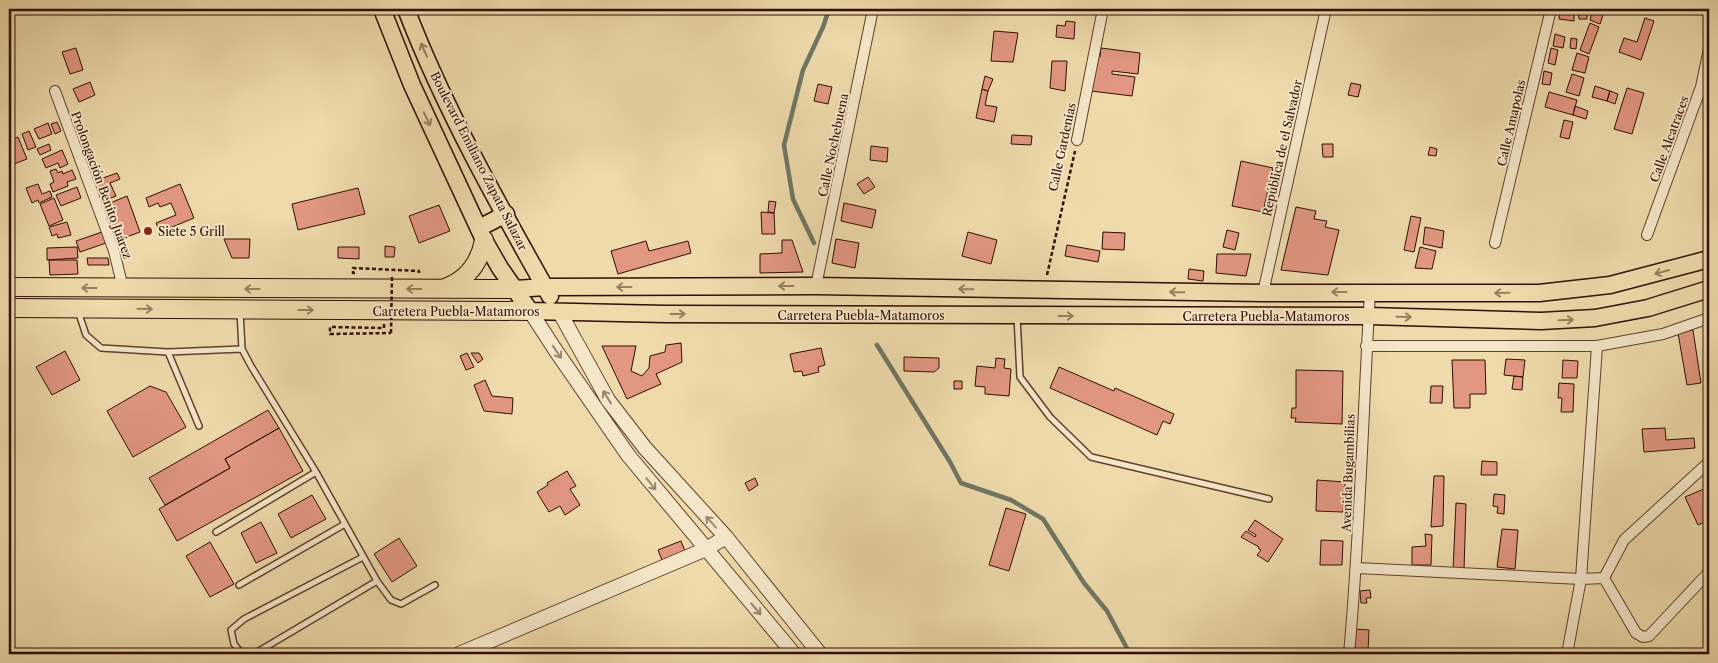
<svg xmlns="http://www.w3.org/2000/svg" width="1718" height="663" font-family="'Libre Caslon Text',serif">
<style>
.lines{fill:none;stroke-linecap:round;stroke-linejoin:round}
.stream{stroke:#6f7664;stroke-width:4.5}
.building{fill:#e29781;stroke:#2f0e02}
.service-casing{stroke:#5f412c;stroke-width:8}
.minor-casing{stroke:#5f412c;stroke-width:12}
.tertiary-casing{stroke:#5f412c;stroke-width:16}
.primary-casing{stroke:#2f0e02;stroke-width:19}
.trunk-casing{stroke:#2f0e02;stroke-width:20}
.path{stroke:#2f0e02;stroke-width:2.5;stroke-dasharray:4 2.5;stroke-linecap:butt}
.service{stroke:#f4e7c8;stroke-width:5}
.minor{stroke:#f4e7c8;stroke-width:10}
.tertiary{stroke:#f4e7c8;stroke-width:14}
.primary{stroke:#eedaab;stroke-width:16}
.trunk{stroke:#eedaab;stroke-width:18}
.path-bridge{stroke:#2f0e02;stroke-width:2.5;stroke-dasharray:4 2.5;stroke-linecap:butt}
.oneway{stroke:#987e5f}
.oneway2{stroke:#9b856f}
.poi-dot{fill:#8f2418;stroke:#f4e7c8;stroke-width:2}
.labels{text-anchor:middle;dominant-baseline:central;stroke-width:4;stroke-linejoin:round;paint-order:stroke}
.street-label{font-size:12px;fill:#2f0e02;stroke:#f4e7c8}
.poi-label{font-size:12px;fill:#2f0e02;stroke:#f4e7c8;text-anchor:start}
</style>
<rect width="100%" height="100%" fill="#eedaab"/>
<filter id="stains"><feTurbulence type="fractalNoise" baseFrequency=".004" numOctaves="4"/><feColorMatrix values="0 0 0 0 .2 0 0 0 0 .09 0 0 0 0 .02 0 0 0 .5 -.17"/></filter>
<radialGradient id="worn" r=".72"><stop offset=".6" stop-color="#630" stop-opacity="0"/><stop offset="1" stop-color="#630" stop-opacity=".3"/></radialGradient>
<g class="lines">
<path class="stream" d="M814,243L793,199L784,145L803,70L823,27L829,9
M877,345L950,462L961,483L1011,500L1043,519L1084,583L1107,611L1130,654"/>
</g>
<path class="building" d="M1560,9L1574,10V21L1559,19Z
M1578,9H1587V19H1579Z
M1593,9L1604,12L1600,24L1590,20Z
M1645,18L1654,21L1641,60L1619,52L1624,38L1637,42Z
M1066,21L1075,22L1074,39L1056,37L1057,25L1065,26Z
M1590,23L1599,27L1589,54L1580,50Z
M994,31L1018,33L1013,62L991,61Z
M1555,34L1565,37L1563,48L1553,46Z
M1571,38L1577,39L1576,49L1570,48Z
M76,48L83,70L70,74L62,52Z
M1101,48L1140,53L1138,74L1112,71V74L1135,77L1132,96L1091,91L1095,56L1100,57Z
M1551,48L1558,50L1555,65L1548,63Z
M1577,53L1589,57L1585,73L1572,70Z
M1052,61H1067L1065,91L1050,88Z
M1544,71L1552,73L1550,85L1542,84Z
M1572,74L1584,78L1579,96L1566,92Z
M985,76L993,79L988,91L982,89Z
M90,82L95,95L79,102L73,89Z
M1351,83L1361,85L1358,97L1348,95Z
M818,84L832,87L828,104L814,101Z
M1595,86L1610,91L1607,101L1592,97Z
M1627,88L1644,93L1632,134L1614,129Z
M982,89L988,91L985,105L997,107L994,122L976,118Z
M1610,91L1618,94L1615,104L1607,101Z
M1549,92L1577,100L1573,115L1545,107Z
M1575,106L1588,111L1586,119L1573,115Z
M1564,120L1573,122L1569,139L1560,137Z
M57,122L61,131L55,134L51,124Z
M48,123L52,134L39,139L34,129Z
M29,131L36,147L28,150L22,134Z
M1012,135L1032,136L1031,145L1011,144Z
M18,137L27,159L9,166V141Z
M49,144L51,150L40,155L37,149Z
M1322,144H1333V157H1323Z
M871,146L888,148L887,162L870,160Z
M1430,147L1437,149L1436,156L1428,155Z
M62,150L68,164L60,168L58,163L46,168L42,159Z
M1241,161L1273,168L1263,212L1232,206Z
M56,169L58,173L62,171L63,174L72,170L76,179L67,182L68,186L53,192L50,184L54,182L50,171Z
M117,173L120,179L110,183L116,196L100,202L92,182Z
M868,177L875,187L864,194L857,184Z
M38,184L42,194L50,191L52,197L39,203L38,200L32,203L26,188Z
M180,184L194,218L160,232L156,223L176,215L171,203L160,207L158,203L149,207L146,198Z
M77,187L81,198L61,206L56,195Z
M358,188L365,214L298,230L292,204Z
M127,196L140,232L116,241L103,206Z
M54,198L63,220L49,226L40,204Z
M769,201L776,202L774,213L768,212Z
M844,203L876,210L872,228L841,221Z
M439,205L450,231L419,243L409,216Z
M1296,207L1316,211L1314,219L1327,221L1325,227L1339,230L1328,275L1281,270Z
M761,212L774,213L775,234H762Z
M1411,216L1421,218L1414,252L1404,250Z
M67,222L71,235L58,238L57,234L52,236L49,227Z
M1425,227L1444,231L1442,248L1423,244Z
M1227,230L1239,233L1235,250L1223,247Z
M102,232L106,243L80,252L76,241Z
M968,232L997,240L991,264L962,256Z
M1103,232L1125,233L1124,250L1102,249Z
M224,239H250L249,258H232Z
M836,239L859,243L855,268L832,263Z
M782,240H792L803,272L760,273V254L782,253Z
M646,241L649,251L688,241L691,253L618,274L611,251Z
M1067,245L1100,251L1098,262L1065,256Z
M385,246L395,247L394,257H385Z
M77,247L78,258L47,260V248Z
M338,247H359V259L338,258Z
M1420,247L1436,251L1432,269L1415,268Z
M1217,254H1251L1246,276L1216,273Z
M87,258H108L109,265H88Z
M49,260H77L78,274L50,275Z
M1189,269L1204,271L1203,281L1188,279Z
M1693,330L1701,383L1687,385L1678,333Z
M681,343L682,362L656,374L661,384L627,399L602,346H636L631,371L642,376L649,368L650,356L665,352L666,345Z
M821,348L825,365L818,367L819,372L803,376L802,371L794,372L790,354Z
M65,351L80,380L52,395L36,367Z
M467,353L474,367L466,370L460,356Z
M471,353H479L483,359L478,363Z
M904,357L939,358V368L934,372L904,371Z
M996,358L1005,359L1004,368L1011,369L1009,396L985,394V387L975,386L977,366L995,368Z
M1506,359L1525,360L1523,377L1504,375Z
M1452,360H1485L1486,394H1470V408H1454Z
M1563,360L1578,361L1577,378H1562Z
M1059,367L1114,391L1115,388L1174,414L1170,424L1163,421L1157,435L1050,388Z
M1296,370L1343,371L1342,424L1295,422L1296,418H1291L1292,408H1296Z
M1514,376L1523,377L1522,390L1512,389Z
M485,380L492,396L513,398L512,414L484,411L474,385Z
M954,381H962V389H954Z
M1559,383L1574,384L1573,412H1561L1562,398H1558Z
M150,386L166,392L186,427L133,457L107,411Z
M1431,386H1443L1442,403H1430Z
M268,410L279,428L225,459L230,468L165,505L149,478Z
M279,428L303,471L177,541L159,509L230,468L225,459Z
M1665,428L1666,440L1694,438L1695,448L1644,452L1642,429Z
M1482,461L1497,462V475H1481Z
M1709,470V486L1702,475Z
M567,471L576,486L570,489L580,505L565,515L560,506L549,512L537,492L548,485L547,483Z
M1434,476H1444L1443,526L1431,527Z
M755,478L758,485L749,491L745,483Z
M1317,480L1345,482L1343,512L1316,511Z
M1706,488L1709,495V520L1698,525L1685,497Z
M1494,494L1505,495L1504,514L1497,513L1498,507L1493,506Z
M312,495L326,519L291,538L278,514Z
M1456,503L1466,504L1464,570L1453,571Z
M1006,508L1026,514L1009,571L989,565Z
M1255,520L1283,539L1268,562L1257,555L1261,550L1258,548L1259,547L1241,537L1246,531L1255,537L1256,535L1248,530Z
M261,522L277,553L256,563L241,533Z
M1502,529L1518,530L1515,569L1497,567Z
M1425,534L1432,535L1431,565H1412V547L1426,546Z
M399,538L417,566L392,582L374,554Z
M1321,540L1343,541L1342,565H1320Z
M681,541L687,556L664,565L658,550Z
M210,542L234,584L210,597L186,556Z
M1370,590L1371,598H1366L1367,603H1361L1360,591Z
M1356,629L1369,630L1368,651L1355,650Z"/>
<g class="lines">
<defs>
<path id="service" d="M78,311L86,335L101,348L168,352L242,349
M240,311L242,349L251,366L316,472L377,581L391,600L401,604L435,585
M1017,316L1020,377L1050,417L1091,457L1269,499
M168,352L199,426
M216,532L316,472
M239,585L345,524
M242,654L234,644L231,630L244,619L363,557
M247,654H254L377,581"/>
<path id="minor" d="M55,91L114,251L123,288
M1077,140L1103,9
M1647,235L1701,87L1709,49
M1495,243L1551,9
M816,286L873,9
M1263,293L1326,9
M1366,346H1597L1663,334L1709,318
M1357,568L1581,579L1604,578
M1604,578L1636,633L1643,637L1649,636L1709,572
M1604,578L1624,540L1709,462
M1349,654C1360,534 1363,413 1370,292
M1567,654L1581,579L1597,346"/>
<path id="tertiary" d="M530,311L556,351L628,455L794,654
M559,311L608,400L645,448L726,537L820,654
M459,654L706,549L726,537"/>
<path id="primary" d="M382,9L412,85L484,240L500,268L530,311L665,314L1369,316L1541,321L1595,318L1648,308L1709,289
M406,9C444,108 498,204 550,296
M479,228L506,214
M515,289L545,287L816,286L1263,293H1539L1610,285L1709,259"/>
<path id="trunk" d="M9,287L515,289
M445,288C467,280 480,262 484,240
M9,308L530,311"/>
</defs>
<use href="#service" class="service-casing"/>
<use href="#minor" class="minor-casing"/>
<use href="#tertiary" class="tertiary-casing"/>
<use href="#primary" class="primary-casing"/>
<use href="#trunk" class="trunk-casing"/>
<path class="path" d="M355,273H353V268L419,271V273
M1047,275L1075,151
M384,324V328L330,327V334L391,333"/>
<use href="#service" class="service"/>
<use href="#minor" class="minor"/>
<use href="#tertiary" class="tertiary"/>
<use href="#primary" class="primary"/>
<use href="#trunk" class="trunk"/>
<path class="path-bridge" d="M391,333L392,275"/>
</g>
<defs><path id="oneway-shaft" d="M-6 0H5M1.5-3L5.5 0L1.5 3" fill="none" stroke-width="1.6" stroke-linecap="round" stroke-linejoin="round" transform="scale(1.25)"/></defs>
<g class="oneway">
<use href="#oneway-shaft" transform="translate(424 50) rotate(-114)"/>
<use href="#oneway-shaft" transform="translate(427 119) rotate(65)"/>
<use href="#oneway-shaft" transform="translate(1662 272) rotate(165)"/>
<use href="#oneway-shaft" transform="translate(786 286) rotate(180)"/>
<use href="#oneway-shaft" transform="translate(624 287) rotate(180)"/>
<use href="#oneway-shaft" transform="translate(89 288) rotate(-180)"/>
<use href="#oneway-shaft" transform="translate(252 289) rotate(-180)"/>
<use href="#oneway-shaft" transform="translate(414 289) rotate(-180)"/>
<use href="#oneway-shaft" transform="translate(966 289) rotate(-179)"/>
<use href="#oneway-shaft" transform="translate(1177 292) rotate(-179)"/>
<use href="#oneway-shaft" transform="translate(1339 292) rotate(180)"/>
<use href="#oneway-shaft" transform="translate(1502 293) rotate(179)"/>
<use href="#oneway-shaft" transform="translate(145 309) rotate(1)"/>
<use href="#oneway-shaft" transform="translate(306 310)"/>
<use href="#oneway-shaft" transform="translate(678 314)"/>
<use href="#oneway-shaft" transform="translate(1066 316)"/>
<use href="#oneway-shaft" transform="translate(1404 317) rotate(1)"/>
<use href="#oneway-shaft" transform="translate(1566 320) rotate(-2)"/>
</g>
<g class="oneway2">
<use href="#oneway-shaft" transform="translate(557 352) rotate(56)"/>
<use href="#oneway-shaft" transform="translate(607 397) rotate(-122)"/>
<use href="#oneway-shaft" transform="translate(651 484) rotate(51)"/>
<use href="#oneway-shaft" transform="translate(711 522) rotate(-132)"/>
<use href="#oneway-shaft" transform="translate(756 609) rotate(50)"/>
</g>
<circle class="poi-dot" cx="148" cy="231" r="5"/>
<g class="labels">
<g class="street-label">
<text transform="translate(1511 123) rotate(-77)">Calle Amapolas</text>
<text transform="translate(1669 139) rotate(-70)">Calle Alcatraces</text>
<text transform="translate(833 145) rotate(-78)">Calle Nochebuena</text>
<text transform="translate(1062 147) rotate(-78)">Calle Gardenias</text>
<text transform="translate(1282 148) rotate(-77)">República de el Salvador</text>
<text transform="translate(479 161) rotate(63)">Boulevard Emiliano Zapata Salazar</text>
<text transform="translate(102 185) rotate(70)">Prolongación Benito Juárez</text>
<text x="456" y="311">Carretera Puebla-Matamoros</text>
<text x="861" y="315">Carretera Puebla-Matamoros</text>
<text x="1266" y="316">Carretera Puebla-Matamoros</text>
<text transform="translate(1348 473) rotate(-88)">Avenida Bugambilias</text>
</g>
<g class="poi-label">
<text x="158" y="231">Siete 5 Grill</text>
</g>
</g>
<rect width="1718" height="663" fill="none" stroke="#eedaab" stroke-width="30"/>
<rect x="10" y="10" width="1698" height="643" fill="none" stroke="#2f0e02" stroke-width="2.5"/>
<rect x="15" y="15" width="1688" height="633" fill="none" stroke="#2f0e02"/>
<rect width="100%" height="100%" filter="url(#stains)"/>
<rect width="100%" height="100%" fill="url(#worn)"/>
</svg>
